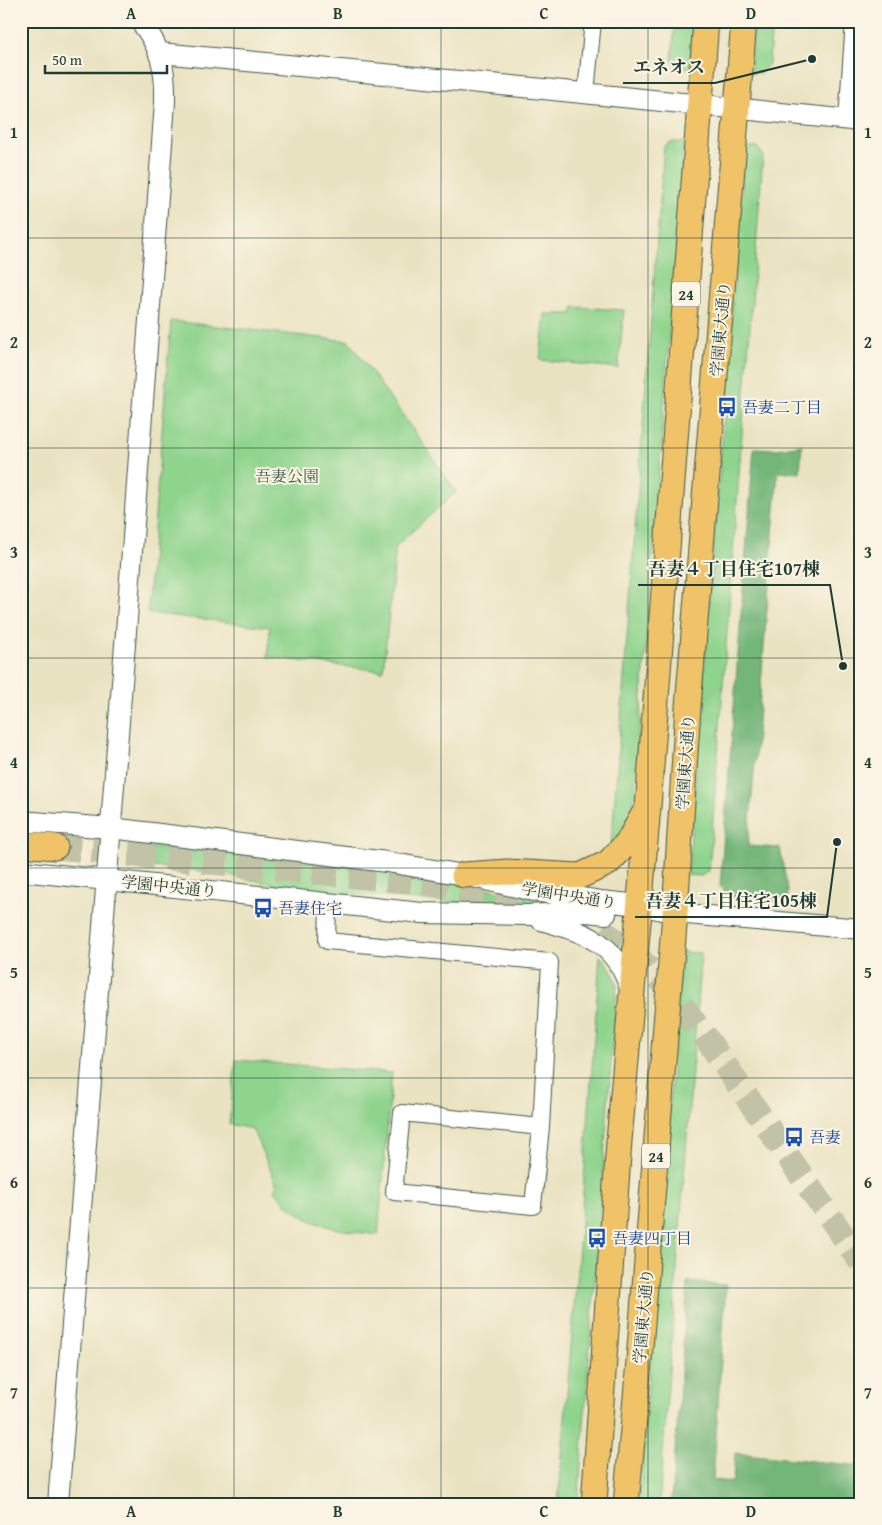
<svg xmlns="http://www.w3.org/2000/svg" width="882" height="1525" font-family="'Gentium Book Plus','Noto Serif JP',serif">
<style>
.green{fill:#8fd48d;stroke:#578860}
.forest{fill:#73b678;stroke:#497a56}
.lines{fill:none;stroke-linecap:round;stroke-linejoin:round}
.primary-tunnel{stroke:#c1c2a6;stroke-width:25;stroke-dasharray:25 12;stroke-linecap:butt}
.minor-casing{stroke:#3d5649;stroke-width:18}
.tertiary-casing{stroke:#3d5649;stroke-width:22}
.primary-casing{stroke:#3d5649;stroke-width:27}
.minor{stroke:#fff;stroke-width:16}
.tertiary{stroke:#fff;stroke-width:20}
.primary{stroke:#f0c369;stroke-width:25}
.grid{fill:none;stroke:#1f3d34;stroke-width:1;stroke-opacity:0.55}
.labels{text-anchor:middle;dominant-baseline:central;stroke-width:4;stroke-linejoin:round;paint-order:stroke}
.shield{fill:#fcf5e5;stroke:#617469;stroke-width:1}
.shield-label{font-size:15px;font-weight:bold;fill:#1f3d34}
.street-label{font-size:16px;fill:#1f3d34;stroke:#fcf5e5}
.transit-label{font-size:16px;fill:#164399;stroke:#fcf5e5;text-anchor:start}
.park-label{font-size:16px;fill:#355b46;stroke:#fcf5e5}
.leader{fill:none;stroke:#1f3d34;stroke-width:2}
.callout-dot{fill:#1f3d34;stroke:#fcf5e5;stroke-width:2}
.callout-label{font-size:18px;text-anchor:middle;font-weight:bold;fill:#1f3d34;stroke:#fcf5e5;stroke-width:4;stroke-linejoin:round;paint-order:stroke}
.neatline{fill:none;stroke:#1f3d34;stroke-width:2}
.grid-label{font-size:16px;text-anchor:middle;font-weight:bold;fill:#1f3d34}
</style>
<rect width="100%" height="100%" fill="#fcf5e5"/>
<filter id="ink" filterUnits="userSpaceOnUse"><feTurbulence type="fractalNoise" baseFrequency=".02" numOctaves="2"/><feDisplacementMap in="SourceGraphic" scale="10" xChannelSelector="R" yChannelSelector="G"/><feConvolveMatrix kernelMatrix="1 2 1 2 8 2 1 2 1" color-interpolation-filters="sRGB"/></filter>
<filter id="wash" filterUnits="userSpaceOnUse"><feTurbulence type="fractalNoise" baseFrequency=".0096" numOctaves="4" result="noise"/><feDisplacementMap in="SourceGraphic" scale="20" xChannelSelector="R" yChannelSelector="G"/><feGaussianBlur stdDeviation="1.12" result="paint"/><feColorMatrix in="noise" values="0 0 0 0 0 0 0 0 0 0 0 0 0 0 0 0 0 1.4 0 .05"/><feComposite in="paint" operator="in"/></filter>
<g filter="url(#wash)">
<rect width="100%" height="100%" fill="#eae3c2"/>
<path class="green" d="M675,21H694L690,68H678L672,60Z
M754,21H772L769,64L761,73H750Z
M671,142H684L635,788L633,809L611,850L664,146Z
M745,147H757L763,155L709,871L701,876L688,875Z
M574,307L624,310L618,368L540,360L545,314H572Z
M171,321L349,341L428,450L456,492L396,546L383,671L268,657L270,627L147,613Z
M157,846L394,871L555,901L554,905L441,902L292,888L215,872L154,867L144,862L145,850Z
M681,952L701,953L659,1504H639Z
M600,956C609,964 613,973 617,984L578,1504H558L580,1235Z
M236,1060L392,1073L378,1235C350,1231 321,1229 298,1213C289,1208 282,1198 275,1191L277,1185L252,1129L229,1124Z"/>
<path class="forest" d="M802,445L800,473L778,472L748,846L780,848L788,891L787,902L729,897L720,886L754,448L777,449Z
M688,1282L726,1285L713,1480L733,1482L735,1453L861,1466V1504H671Z"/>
</g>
<g filter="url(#ink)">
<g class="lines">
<path class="primary-tunnel" d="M55,847L428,883L544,905L593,926L628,948L664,983L704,1035L861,1262"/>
<defs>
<path id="minor" d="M586,93L593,21
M847,120L854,21
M328,903L327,941L550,962L541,1127L533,1206L394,1192L402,1113L541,1127"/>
<path id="tertiary" d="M160,53L533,88L861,121
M21,821L111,828L387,862L464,875L534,891L601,901L640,905L675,913L861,929
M21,871L422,913L527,915L587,912L606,914
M541,920C586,933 617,942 631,992
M58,1504L127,619L165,102C166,69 161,47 140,21"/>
<path id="primary" d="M21,844L55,847
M464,875L507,872L580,876L608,863L628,842L644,814
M594,1504L619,1141L648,807L706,21
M626,1504L636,1398L675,913L688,707L744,21"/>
</defs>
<use href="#minor" class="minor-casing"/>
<use href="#tertiary" class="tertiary-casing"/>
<use href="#primary" class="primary-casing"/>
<use href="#minor" class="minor"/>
<use href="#tertiary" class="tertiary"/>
<use href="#primary" class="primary"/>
</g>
</g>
<path class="grid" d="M234,21V1504M441,21V1504M648,21V1504M21,238H861M21,448H861M21,658H861M21,868H861M21,1078H861M21,1288H861"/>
<defs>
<symbol id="bus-bare" viewBox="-9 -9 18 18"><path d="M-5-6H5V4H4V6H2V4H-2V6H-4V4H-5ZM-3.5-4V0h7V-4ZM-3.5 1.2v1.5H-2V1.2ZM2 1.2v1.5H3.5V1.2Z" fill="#1a4fb4" stroke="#fcf5e5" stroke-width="2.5" paint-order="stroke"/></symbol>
</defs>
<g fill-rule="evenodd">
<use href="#bus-bare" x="713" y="393" width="28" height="28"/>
<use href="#bus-bare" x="249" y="894" width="28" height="28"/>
<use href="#bus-bare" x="780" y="1123" width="28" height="28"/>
<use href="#bus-bare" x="583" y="1224" width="28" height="28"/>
</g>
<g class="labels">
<g class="shield">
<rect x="672" y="281.5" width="28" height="25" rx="4"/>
<rect x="642" y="1143.5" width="28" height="25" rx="4"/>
</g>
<g class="shield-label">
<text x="686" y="294">24</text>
<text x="656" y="1156">24</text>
</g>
<g class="street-label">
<text transform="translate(720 329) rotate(-85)">学園東大通り</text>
<text transform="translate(685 762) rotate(-86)">学園東大通り</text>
<text transform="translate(169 886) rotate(6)">学園中央通り</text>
<text transform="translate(569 895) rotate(9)">学園中央通り</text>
<text transform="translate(643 1316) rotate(-85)">学園東大通り</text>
</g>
<g class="transit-label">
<text x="742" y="407">吾妻二丁目</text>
<text x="278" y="908">吾妻住宅</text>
<text x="809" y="1137">吾妻</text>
<text x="612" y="1238">吾妻四丁目</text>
</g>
<g class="park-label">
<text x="287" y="476">吾妻公園</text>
</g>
</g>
<path class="leader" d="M812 59L715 83H623M843 666L830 585H638M837 842L827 917H635"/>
<g class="callout-dot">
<circle cx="812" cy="59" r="5"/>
<circle cx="843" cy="666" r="5"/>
<circle cx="837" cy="842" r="5"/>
</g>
<g class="callout-label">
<text x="669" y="73">エネオス</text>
<text x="734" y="575">吾妻４丁目住宅107棟</text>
<text x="731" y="907">吾妻４丁目住宅105棟</text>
</g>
<rect width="882" height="1525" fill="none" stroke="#fcf5e5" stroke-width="55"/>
<path d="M45 65v8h122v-8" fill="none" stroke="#1f3d34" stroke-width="2.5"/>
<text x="52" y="65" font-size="15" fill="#1f3d34" stroke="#fcf5e5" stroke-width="4" paint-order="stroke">50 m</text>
<rect x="28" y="28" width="826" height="1470" class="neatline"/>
<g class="grid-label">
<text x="131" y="19">A</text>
<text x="338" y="19">B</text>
<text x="544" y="19">C</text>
<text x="751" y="19">D</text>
<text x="14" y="138">1</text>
<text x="868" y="138">1</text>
<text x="14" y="348">2</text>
<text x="868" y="348">2</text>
<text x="14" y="558">3</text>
<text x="868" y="558">3</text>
<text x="14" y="768">4</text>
<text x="868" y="768">4</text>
<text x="14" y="978">5</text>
<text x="868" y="978">5</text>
<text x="14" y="1188">6</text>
<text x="868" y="1188">6</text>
<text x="14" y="1398">7</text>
<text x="868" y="1398">7</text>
<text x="131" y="1517">A</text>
<text x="338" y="1517">B</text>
<text x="544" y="1517">C</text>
<text x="751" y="1517">D</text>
</g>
</svg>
